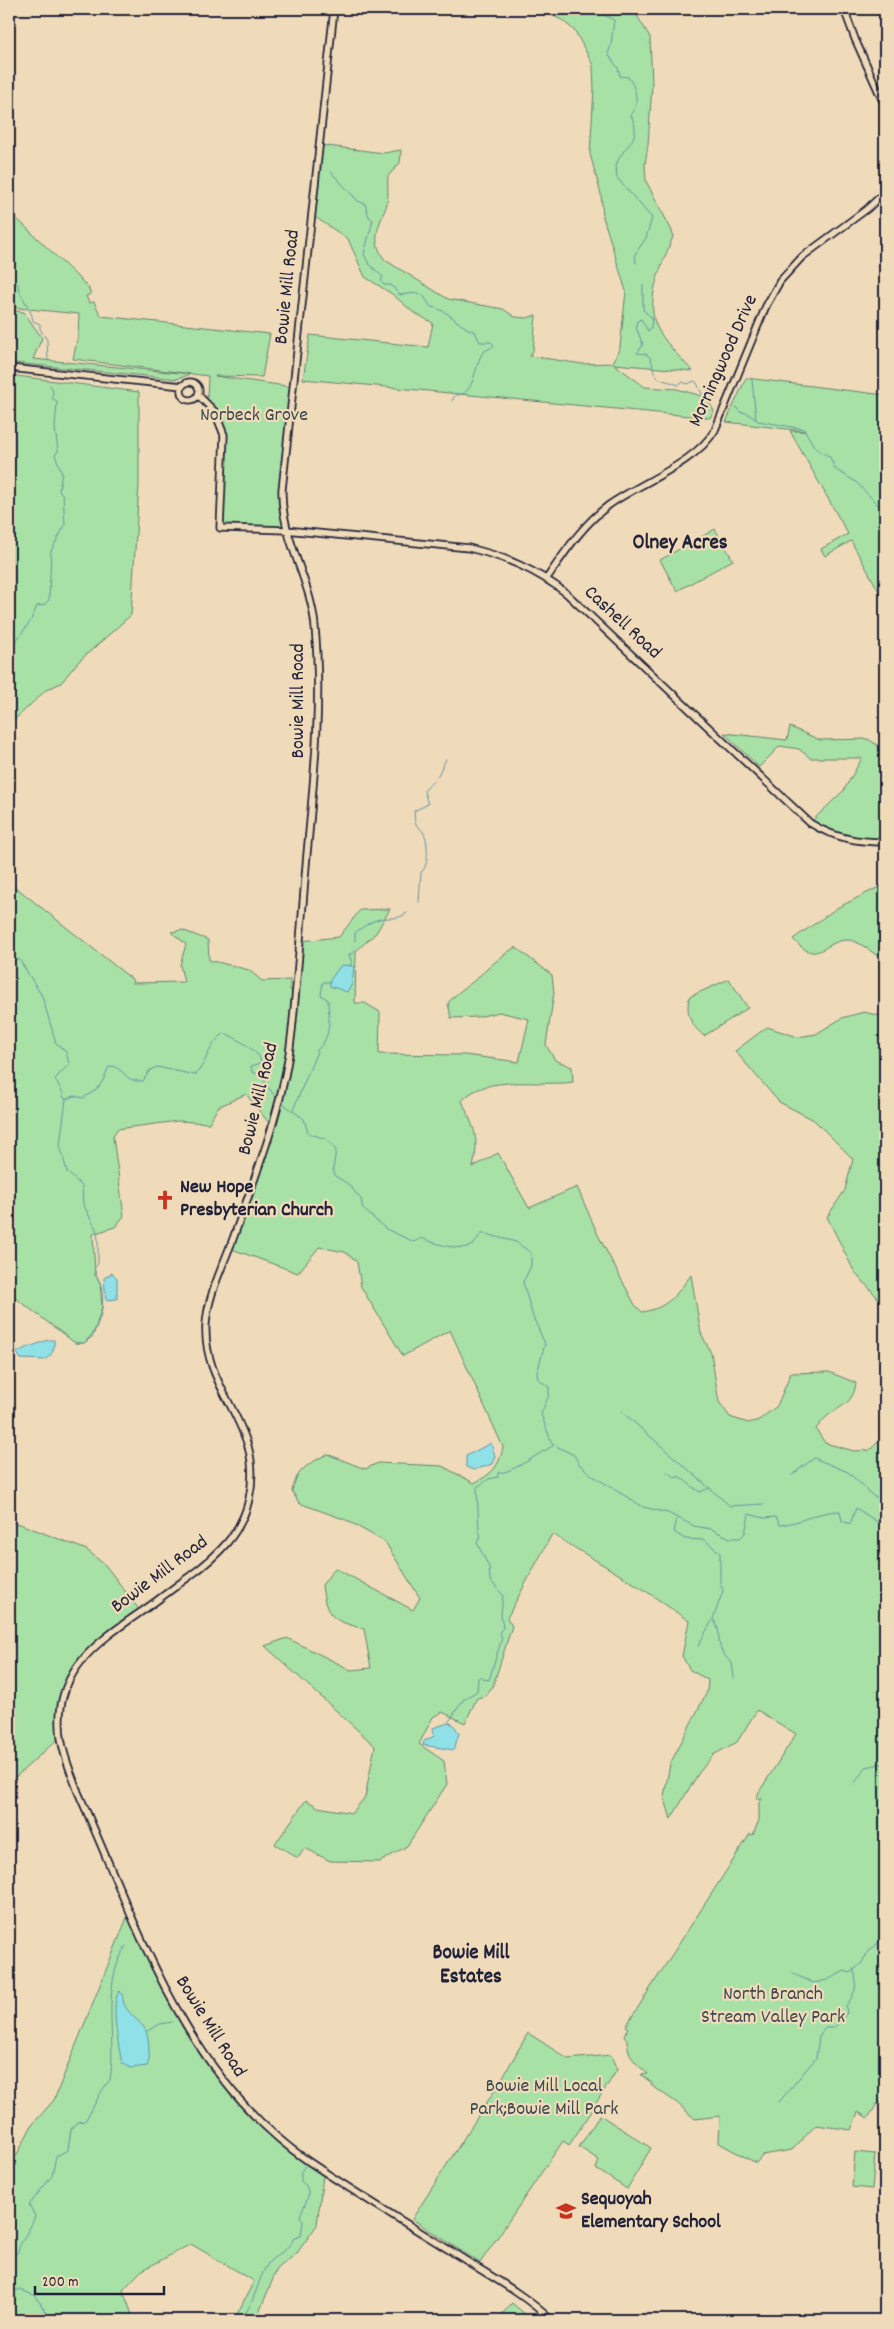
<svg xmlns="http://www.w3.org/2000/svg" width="894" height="2329" font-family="Dekko,sans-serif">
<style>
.green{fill:#a7e1a6;stroke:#648270}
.water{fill:#8fe0e7;stroke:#6394a2}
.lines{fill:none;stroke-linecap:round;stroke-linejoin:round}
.stream{stroke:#6394a2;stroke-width:1}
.tertiary-casing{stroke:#22223b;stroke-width:9}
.tertiary{stroke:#efdbb9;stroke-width:5.5}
.labels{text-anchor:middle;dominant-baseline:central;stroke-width:4.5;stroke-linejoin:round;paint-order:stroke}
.street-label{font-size:20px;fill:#22223b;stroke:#efdbb9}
.park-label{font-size:20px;fill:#3d4850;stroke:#efdbb9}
.poi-label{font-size:20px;font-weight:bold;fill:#22223b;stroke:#efdbb9;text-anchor:start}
.neighbourhood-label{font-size:21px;font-weight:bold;fill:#22223b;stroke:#efdbb9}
</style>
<rect width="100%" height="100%" fill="#efdbb9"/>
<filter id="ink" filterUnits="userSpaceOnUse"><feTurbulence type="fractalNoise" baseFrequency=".02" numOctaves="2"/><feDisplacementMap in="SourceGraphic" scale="10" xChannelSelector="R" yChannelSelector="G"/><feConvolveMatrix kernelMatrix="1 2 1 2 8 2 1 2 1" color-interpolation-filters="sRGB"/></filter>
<g filter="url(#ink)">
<path class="green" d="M538,9H633L650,37L652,85L648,145L645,164L646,181L672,231L673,237C663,262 648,292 654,319C658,336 681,359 693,371L614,364L645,387L677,389L706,397L714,411L710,418L303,379L310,335L428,347L433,323L413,312L392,294L365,277L348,239L312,215L319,145L384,153L401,150L400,163L388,176C387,185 389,196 387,204C380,225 369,238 385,260L448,299L503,309L515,317L527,318L536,315L533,351L530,356L582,364L613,363L620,347L626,291L603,217L601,194L590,154L594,89L593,65L575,31L562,20Z
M9,211L88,287L91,294L86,296L89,303L94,302L101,316L270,334L262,377L215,376L293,387L284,465L286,530L220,528L224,435L207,402L208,376L73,359L78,335L79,314L9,307Z
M9,310L24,312L42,338L33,359L191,374L177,379L14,363V357L9,356Z
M9,375L139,392V485L131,615L78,662L61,683L46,690L9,725Z
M746,378L885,395V602L851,541L825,556L821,549L848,534L790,431H805L726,422Z
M715,529L733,560L677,591L660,560Z
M790,727L820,740L868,739L885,750V842L847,839L810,823L844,790L862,758H810L799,749L780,746L759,767L724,733L787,740Z
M9,882L133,980L132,983L184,982L180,965L186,944L171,932L182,930L208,940L209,960L249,970L262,981L290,980V990L295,992L300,941L339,937L360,910L390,909L376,933L356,951L355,1003H365L380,1012L379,1054L465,1055L519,1062L529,1019L499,1012L478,1017L451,1018L448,1003C457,992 464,989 475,980C488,968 500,957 515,947L552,975L554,993L546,1045L555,1060L572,1067L573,1082C540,1087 485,1073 462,1101C474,1129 480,1136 473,1167L498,1153L529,1208L577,1187L598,1235L635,1305L642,1312C668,1308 676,1295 691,1275L701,1333L711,1353L719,1402L730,1417L748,1423L759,1420L777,1406L791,1373L829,1372L856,1383C854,1401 844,1405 830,1414C824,1418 820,1424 816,1429L825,1443L854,1451L870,1450L885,1435V2100L877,2104L868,2118L858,2112L851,2130L816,2125L792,2150L763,2155L756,2163L719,2143L720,2116L695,2119L677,2103L651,2085L652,2083L641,2075L648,2074C641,2068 632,2061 629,2051C627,2045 628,2041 624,2035L629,2028L626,2026L750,1834L753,1835L759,1820V1803L762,1799H756L759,1792L796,1734L757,1710L737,1742L713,1755L698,1774L671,1819L664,1796L670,1764L707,1692L708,1680L690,1670L682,1656L689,1621L643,1589L552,1534L507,1618L512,1626L493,1686L485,1696L477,1698L465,1723L442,1712L433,1717L419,1744L444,1761L447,1784L407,1846L380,1862L330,1861L305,1848L298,1858L275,1844L306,1800L318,1807L352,1813L365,1797L375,1746L265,1646L287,1638L351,1670L371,1668L364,1629C333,1620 326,1619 322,1585L335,1568L413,1610L420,1598L385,1542L346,1520L299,1503L292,1491C297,1468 308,1465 327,1454L365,1469L378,1463L442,1466L474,1483C492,1474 499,1467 503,1447L450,1330L403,1356L361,1287L357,1262L345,1252L319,1247L298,1273L229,1248L272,1127L246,1094L218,1107L209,1123L178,1121L117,1129L113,1137L124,1216L115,1227L93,1234L95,1275L100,1282L102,1307L93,1336L84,1343H75L9,1293Z
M885,884V952L880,958C872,952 857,939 846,940C822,942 818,967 793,939L837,908Z
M729,979L748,1008L704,1036C690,1024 686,1015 689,997Z
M864,1012L885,1017V1306L854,1271L827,1217L845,1190L853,1159L814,1120L779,1102L735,1051L767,1027L798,1037L816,1034L842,1018Z
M9,1522L20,1524L87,1550L106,1566L141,1612C106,1635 71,1661 62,1704C60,1714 61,1726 61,1736L9,1783Z
M130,1910L163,1985L212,2064L279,2138L281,2145L323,2175L317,2225L297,2253L277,2269L256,2320H234L254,2281L191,2244L141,2271L123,2290L134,2320H9V2170L32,2125L54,2100Z
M528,2033L568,2059L611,2055L617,2070L596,2103L597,2104L569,2145L563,2141L480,2263L412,2219L500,2082Z
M600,2115L651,2148L627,2189L596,2169L599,2160L579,2147Z
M855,2152L875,2154L872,2189L852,2187Z
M512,2303L532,2320H497Z"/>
<path class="water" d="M341,965L354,966L352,984L347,992L330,986V980Z
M112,1273L117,1278V1299L106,1300L104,1278Z
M48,1340H54C55,1349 52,1355 45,1360L21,1359L16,1352Z
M491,1443L495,1456L492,1464L474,1470L466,1467V1456Z
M448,1723L453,1724L459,1733L454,1750L423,1745L424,1741L434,1736L433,1728Z
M120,1991C124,1996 122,2001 125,2006C138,2027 148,2019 149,2050C149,2056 150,2060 147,2066L131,2068L122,2063C119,2049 109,1999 120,1991Z"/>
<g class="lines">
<path class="stream" d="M598,9L602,14L614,20L611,45L608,54L618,68L620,76L628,77C636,87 640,103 631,115C644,142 622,144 616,166L617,178L652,218L646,238L635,254L636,263
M330,171L358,201L365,204L369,217L373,220L364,254L369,264L383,277L381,281L384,285H391L400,295L417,293L423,295L431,307C447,308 459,327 475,332L480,342H491L494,345C490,350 485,349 482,354C474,366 475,397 455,395L452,401
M9,278L18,284C19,297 31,306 33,321L40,324V329L47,340L48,361
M643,285V310L652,318L651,327L648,331L641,319L637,321L636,327L643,345L637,353C639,354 642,353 645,354C655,356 651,374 658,378C665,382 672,381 678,385L682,382L688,384L694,381L697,383L702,394L717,399
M752,380L756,419
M736,407L740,412L747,413L758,421L804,429L815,448L830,457L835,469L856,482L879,506L885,510
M9,650L30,622L37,606L44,605L49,600L51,551L65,525L63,495L59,491L62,473L55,455L58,451L55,428L57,401L52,398L53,390L50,385
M419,902L421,872C429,868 429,840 423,832C421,828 417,827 415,823L414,811L428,804L424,791L437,777L446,759
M355,941V933C362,927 371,921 380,919C390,917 398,920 407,913
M9,962L19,959L42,996L56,1043L66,1052L69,1064L55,1079L63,1093V1097L66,1099L75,1096L83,1098C98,1090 103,1084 108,1068L113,1066C127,1072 125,1082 143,1081L150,1070L157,1067L195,1075C210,1059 206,1046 225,1033C234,1037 262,1052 261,1063L251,1066L252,1072L263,1076L266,1085L277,1098
M350,965L352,963L349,954H353L354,946
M66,1099L60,1145L67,1172L82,1186L83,1204L96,1229L98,1239V1264L94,1268C95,1274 98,1277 100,1283C107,1303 100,1329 84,1343H75
M282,1103L304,1119L308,1133L326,1139L336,1150L333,1169L335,1176L348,1184L361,1199L363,1209L386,1229L414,1242L422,1238C432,1243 465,1253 474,1244C477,1241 478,1237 481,1234H486L516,1242L531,1253V1266L523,1282L533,1317L545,1344L537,1373L538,1379L549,1387V1395L541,1414L552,1444L574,1455L579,1464L593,1476L643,1507L668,1513L694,1526L711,1529L730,1538H740L745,1533L749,1514L764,1518L776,1517L780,1525C801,1523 818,1511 840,1511L842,1521L850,1524L856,1508L879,1523L882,1520V1515L885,1514
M293,1110L318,1049C332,1036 329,1018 328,1000L321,995L323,982H330
M621,1411L730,1506L764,1504
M667,1472L676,1478L678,1476C686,1480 691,1487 700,1492L710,1488
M792,1475L814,1458L848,1472L874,1497L885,1498
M677,1518L674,1532L685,1539L705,1540L720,1553V1582L723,1591L713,1619L698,1646
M714,1620C725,1638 711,1645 732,1663L734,1678
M448,1723L463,1700L477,1691L478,1678L481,1676L483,1679L489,1680L502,1638L499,1632L503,1628L501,1614L503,1595L490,1580L489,1567L477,1543L481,1535L479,1532L477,1487L489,1479L498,1477V1473C515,1472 538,1453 553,1446
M885,1754V1758
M854,1784L866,1767L885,1763
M791,1973L814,1983L827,1980L845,1971L850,1973L861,1964L868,1952L885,1937
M147,2031L160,2024L172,2022
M779,2102L816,2058L819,2036L825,2028H834L847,2013L846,2006C855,1994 859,1983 853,1969
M9,2258L18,2252C18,2245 33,2225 35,2216L29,2205L52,2176L56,2156L68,2150L71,2129L77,2122L85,2121C94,2108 99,2092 110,2080C117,2036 100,1987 126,1946
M9,2290H21L36,2296L50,2320
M239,2320C254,2308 257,2281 267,2265C274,2254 286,2254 294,2238L301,2236L303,2221L300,2216C305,2203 315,2191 301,2181V2172L305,2166"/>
<defs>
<path id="tertiary" d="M334,9L282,490C281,539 311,579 315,627C322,703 314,779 307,854C302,913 298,972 292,1031C285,1102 258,1169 234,1236C224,1264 208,1294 206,1324C202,1393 266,1424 249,1499C242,1533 217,1556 190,1576C173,1588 156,1602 138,1614C99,1641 58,1669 60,1724C60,1748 70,1770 78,1792C137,1924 184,2076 308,2161C358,2195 411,2226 462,2258C492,2277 525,2295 551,2320
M844,9L855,39L885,106
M9,368L182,386
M181 391a9 9 0 1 1 18 0a9 9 0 1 1-18 0Z
M198,395L215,412L224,435L220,528L286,530L469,548C506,557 536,570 566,593L810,823C834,838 857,842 885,842
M547,578C565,552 583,524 609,505C641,482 695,464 715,430L766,306L780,281L802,257L867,209L885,192"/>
</defs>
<use href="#tertiary" class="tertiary-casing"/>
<use href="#tertiary" class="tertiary"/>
</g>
</g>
<defs>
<symbol id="church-bare" viewBox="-9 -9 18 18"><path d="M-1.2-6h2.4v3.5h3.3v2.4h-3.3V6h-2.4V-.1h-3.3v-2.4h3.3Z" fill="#c8321e" stroke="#efdbb9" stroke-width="2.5" paint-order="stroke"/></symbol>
<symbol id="school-bare" viewBox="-9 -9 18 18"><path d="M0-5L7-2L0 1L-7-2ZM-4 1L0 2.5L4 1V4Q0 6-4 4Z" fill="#c8321e" stroke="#efdbb9" stroke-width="2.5" paint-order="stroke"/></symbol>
</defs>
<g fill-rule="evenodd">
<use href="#church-bare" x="151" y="1186" width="28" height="28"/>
<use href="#school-bare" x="552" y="2197" width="28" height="28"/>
</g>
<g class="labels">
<g class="street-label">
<text transform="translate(288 287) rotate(-84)">Bowie Mill Road</text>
<text transform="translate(724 361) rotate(-66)">Morningwood Drive</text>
<text transform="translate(622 623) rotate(43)">Cashell Road</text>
<text transform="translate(299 701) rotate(-90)">Bowie Mill Road</text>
<text transform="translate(259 1099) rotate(-76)">Bowie Mill Road</text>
<text transform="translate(160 1575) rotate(-37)">Bowie Mill Road</text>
<text transform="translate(210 2027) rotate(58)">Bowie Mill Road</text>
</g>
<g class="park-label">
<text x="254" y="416">Norbeck Grove</text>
<text x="773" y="1995">North Branch<tspan x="773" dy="23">Stream Valley Park</tspan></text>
<text x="544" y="2087">Bowie Mill Local<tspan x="544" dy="23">Park;Bowie Mill Park</tspan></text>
</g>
<g class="poi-label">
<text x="180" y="1188">New Hope<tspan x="180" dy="23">Presbyterian Church</tspan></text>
<text x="581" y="2200">Sequoyah<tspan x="581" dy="23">Elementary School</tspan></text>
</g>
<g class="neighbourhood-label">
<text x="680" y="544">Olney Acres</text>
<text x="471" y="1954">Bowie Mill<tspan x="471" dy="24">Estates</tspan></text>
</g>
</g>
<rect width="894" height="2329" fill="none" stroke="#efdbb9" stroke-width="30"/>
<rect x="15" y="15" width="864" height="2299" fill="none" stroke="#22223b" stroke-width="2" filter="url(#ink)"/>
<path d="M35 2286v8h129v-8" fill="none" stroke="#22223b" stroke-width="2.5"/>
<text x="42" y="2286" font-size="15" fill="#22223b" stroke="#efdbb9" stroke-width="4" paint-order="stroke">200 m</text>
</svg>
